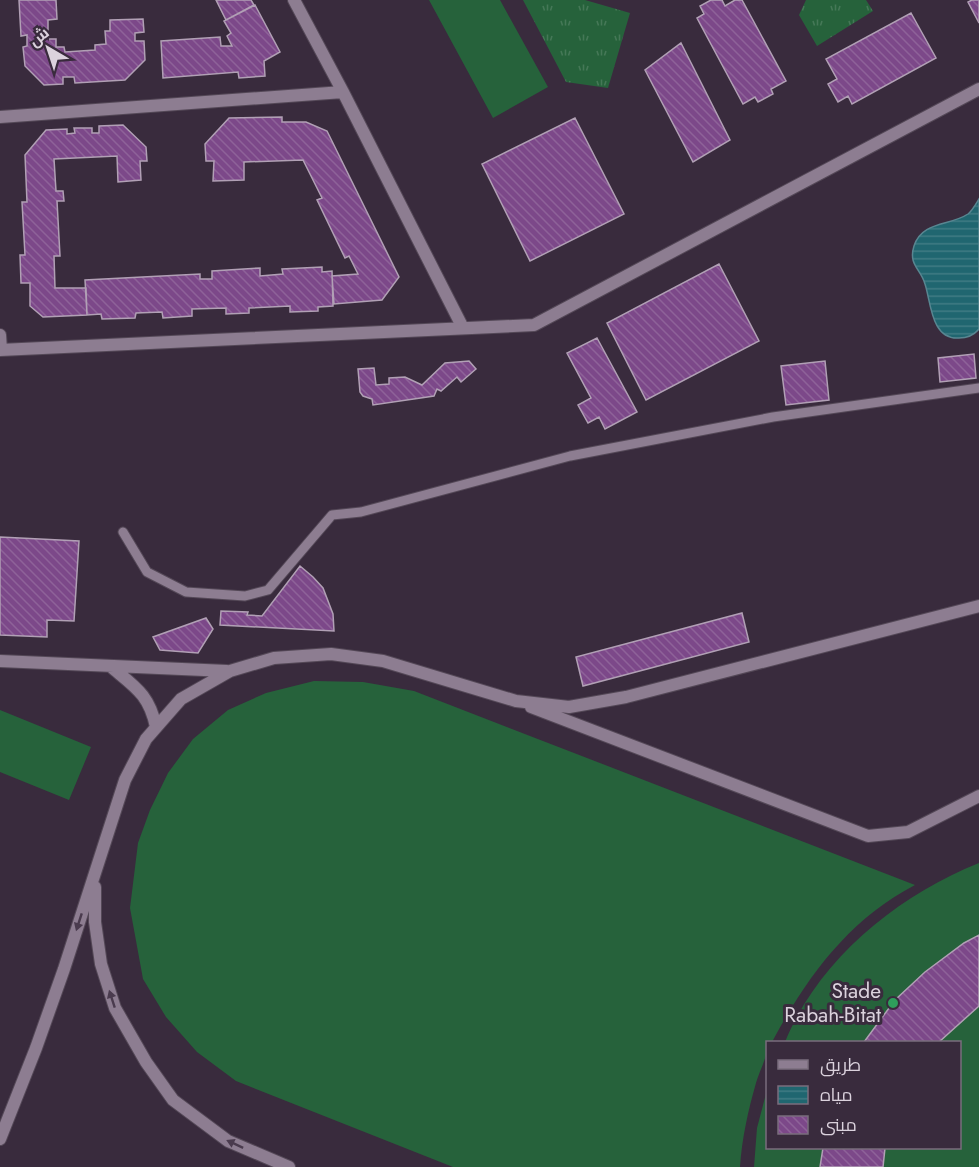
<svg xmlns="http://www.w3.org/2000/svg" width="979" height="1167" font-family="Jost,Cairo,sans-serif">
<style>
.grass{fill:url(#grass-tufts)}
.pitch{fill:#26623b}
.water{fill:url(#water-rules);stroke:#588691;stroke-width:1.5}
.building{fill:url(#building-back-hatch);stroke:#b1a0b5;stroke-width:1.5}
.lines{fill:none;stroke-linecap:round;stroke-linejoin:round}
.lane-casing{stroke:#544857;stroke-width:11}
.street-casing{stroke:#544857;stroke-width:14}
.lane{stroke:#8d7d91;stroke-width:9}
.street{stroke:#8d7d91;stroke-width:12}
.oneway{fill:#4a3b4e}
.leisure-dot{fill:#2e9e5b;stroke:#392b3d;stroke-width:2}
.labels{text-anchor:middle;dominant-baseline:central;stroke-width:6;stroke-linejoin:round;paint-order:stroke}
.poi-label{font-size:21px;fill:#dbd2dd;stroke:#392b3d;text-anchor:end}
</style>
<defs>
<pattern id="grass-tufts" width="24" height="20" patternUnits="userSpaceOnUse" patternTransform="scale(1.5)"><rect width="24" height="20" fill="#26623b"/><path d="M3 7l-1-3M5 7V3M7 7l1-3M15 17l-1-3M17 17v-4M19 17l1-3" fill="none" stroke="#457857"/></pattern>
<pattern id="water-rules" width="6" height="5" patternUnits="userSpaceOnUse" patternTransform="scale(1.5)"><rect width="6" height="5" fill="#206670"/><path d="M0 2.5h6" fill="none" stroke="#407b84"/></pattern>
<pattern id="building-back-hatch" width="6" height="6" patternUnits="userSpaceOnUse" patternTransform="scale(1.5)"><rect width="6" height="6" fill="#7c4889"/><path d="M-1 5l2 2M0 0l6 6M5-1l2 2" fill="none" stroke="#8e6299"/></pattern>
</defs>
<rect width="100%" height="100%" fill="#392b3d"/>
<path class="grass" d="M523,0H585L630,13L608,88L566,82Z
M806,0H866L873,11L817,46L799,15Z"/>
<path class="pitch" d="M429,0H500L548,87L493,118Z
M314,681L363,682L414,691L915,885C848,920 807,977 772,1042H768C768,1057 760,1069 756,1083C748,1111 742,1138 740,1167H453L236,1081L197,1052L166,1017L143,979L130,908L138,843L150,810L168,773L193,739L228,710L266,693Z
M0,710L91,747L69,800L0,772Z
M979,863V1167H754L757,1128L767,1090L768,1148H960V1042H785C819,959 897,896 979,863Z"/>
<path class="water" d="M979,199V329C974,335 967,338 959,338C931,340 931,302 925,284C921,269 908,265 914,246C922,221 950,226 968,214C972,211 976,204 979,199Z"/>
<path class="building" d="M19,0H56L57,19L48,20V39H56V47H64L65,52L95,50V45L106,44L105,31H110V20L143,19L144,32L135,33V41H144L145,60L125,80L75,83L74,77H63V84L44,85L25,66L23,47L27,46V35L21,36Z
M216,0H251L254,5L226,20Z
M711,0H722L725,6L735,0H742L786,81L771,89L773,94L758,102L755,97L743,104L697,18L704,14L700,6Z
M972,0H979V23L968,2Z
M255,5L280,52L264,61L265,76L239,78L238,72L163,78L161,41L220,37L221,46H232L227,36L231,33L224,21Z
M911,13L936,58L852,104L848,96L838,102L828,84L837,79L826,59Z
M681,43L730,140L693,162L645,70Z
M282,117V122H306L327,131L399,277L382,300L334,304L332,276L358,274L349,256L345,258L317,200L322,198L303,160L244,162V180L213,181L214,161H206L205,144L229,118Z
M575,118L624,214L530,261L482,164Z
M123,125L146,147L147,161H140L141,180L118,182L117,156L54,159L56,191H63L64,201H57L60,256H54L55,288H86L87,315L43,317L30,306V283H21L20,255H25L22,202H27L25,155L46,130L67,129V134L75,133L74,128H92V133H99V126Z
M719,264L759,341L646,400L607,323Z
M322,267V272L332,271L333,306L318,307V311L290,312V306L249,308V313L226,314V308L192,309V316L163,318L162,312L136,313L135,318L102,319L101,314L87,315L85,280L200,274V279H212V271L260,268V276L283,274L282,269Z
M597,338L637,412L605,429L599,417L588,423L578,405L591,398L567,353Z
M974,354L976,378L940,382L938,358Z
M469,361L476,369L461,382L457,377L441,391L437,389L434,396L373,405L372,399L363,396L360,392L358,369L374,368L376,385L389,384V378L405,377L422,385L445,363Z
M825,361L829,400L786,405L781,366Z
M0,537L79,541L74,621L47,620V637L0,635Z
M300,566L313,577L323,588L333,614L334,631L220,625L221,611L248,612L247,615L262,616Z
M742,613L749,642L583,686L576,657Z
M206,618L213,629L198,653L160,650L153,637Z
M979,935V1006L939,1042H864L895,1000L925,972L964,943Z
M823,1148H885L883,1167H820Z"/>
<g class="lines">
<defs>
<path id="lane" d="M123,532L147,572L186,592L245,596L268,590L332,515L361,512L570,456L773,417L979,388"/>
<path id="street" d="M294,0L343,92L463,328
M0,117L343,92
M0,335L1,350
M0,350L534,325L979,89
M0,661L227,671
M110,666C135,687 149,694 156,727
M531,707L868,836L908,832L979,796
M95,887V922L101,964L115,1008L146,1062L173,1100L228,1141L289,1167
M0,1139L36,1048L64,969L125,780L146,739L181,699L230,671L274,658L331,654L383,661L516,701L569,707L626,697L979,606"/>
</defs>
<use href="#lane" class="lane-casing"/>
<use href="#street" class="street-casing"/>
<use href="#lane" class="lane"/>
<use href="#street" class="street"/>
</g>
<defs><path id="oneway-solid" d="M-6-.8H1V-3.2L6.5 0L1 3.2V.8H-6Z" transform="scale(1.5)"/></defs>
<g class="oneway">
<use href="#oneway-solid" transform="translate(79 922) rotate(108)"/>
<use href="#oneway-solid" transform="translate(112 999) rotate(-108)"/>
<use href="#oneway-solid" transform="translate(235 1144) rotate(-155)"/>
</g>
<circle class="leisure-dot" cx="893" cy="1003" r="6"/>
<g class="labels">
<g class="poi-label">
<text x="881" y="991">Stade<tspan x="881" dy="24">Rabah-Bitat</tspan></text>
</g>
</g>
<rect x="766" y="1041" width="195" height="108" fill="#392b3d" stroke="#7a6e7d" stroke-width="1.5"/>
<rect x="778" y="1060" width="30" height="9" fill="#8d7d91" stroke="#7a6e7d" stroke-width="1.5"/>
<text x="820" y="1071" font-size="18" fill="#dbd2dd">طريق</text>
<rect x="778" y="1086" width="30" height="18" fill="url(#water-rules)" stroke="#7a6e7d" stroke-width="1.5"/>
<text x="820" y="1101" font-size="18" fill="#dbd2dd">مياه</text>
<rect x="778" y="1116" width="30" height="18" fill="url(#building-back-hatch)" stroke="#7a6e7d" stroke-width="1.5"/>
<text x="820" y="1131" font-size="18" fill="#dbd2dd">مبنى</text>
<g transform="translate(48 48) rotate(321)" stroke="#392b3d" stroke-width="4.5" paint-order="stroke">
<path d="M0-4.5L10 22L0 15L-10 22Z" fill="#dbd2dd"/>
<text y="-9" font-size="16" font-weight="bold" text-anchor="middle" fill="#dbd2dd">ش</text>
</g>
</svg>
